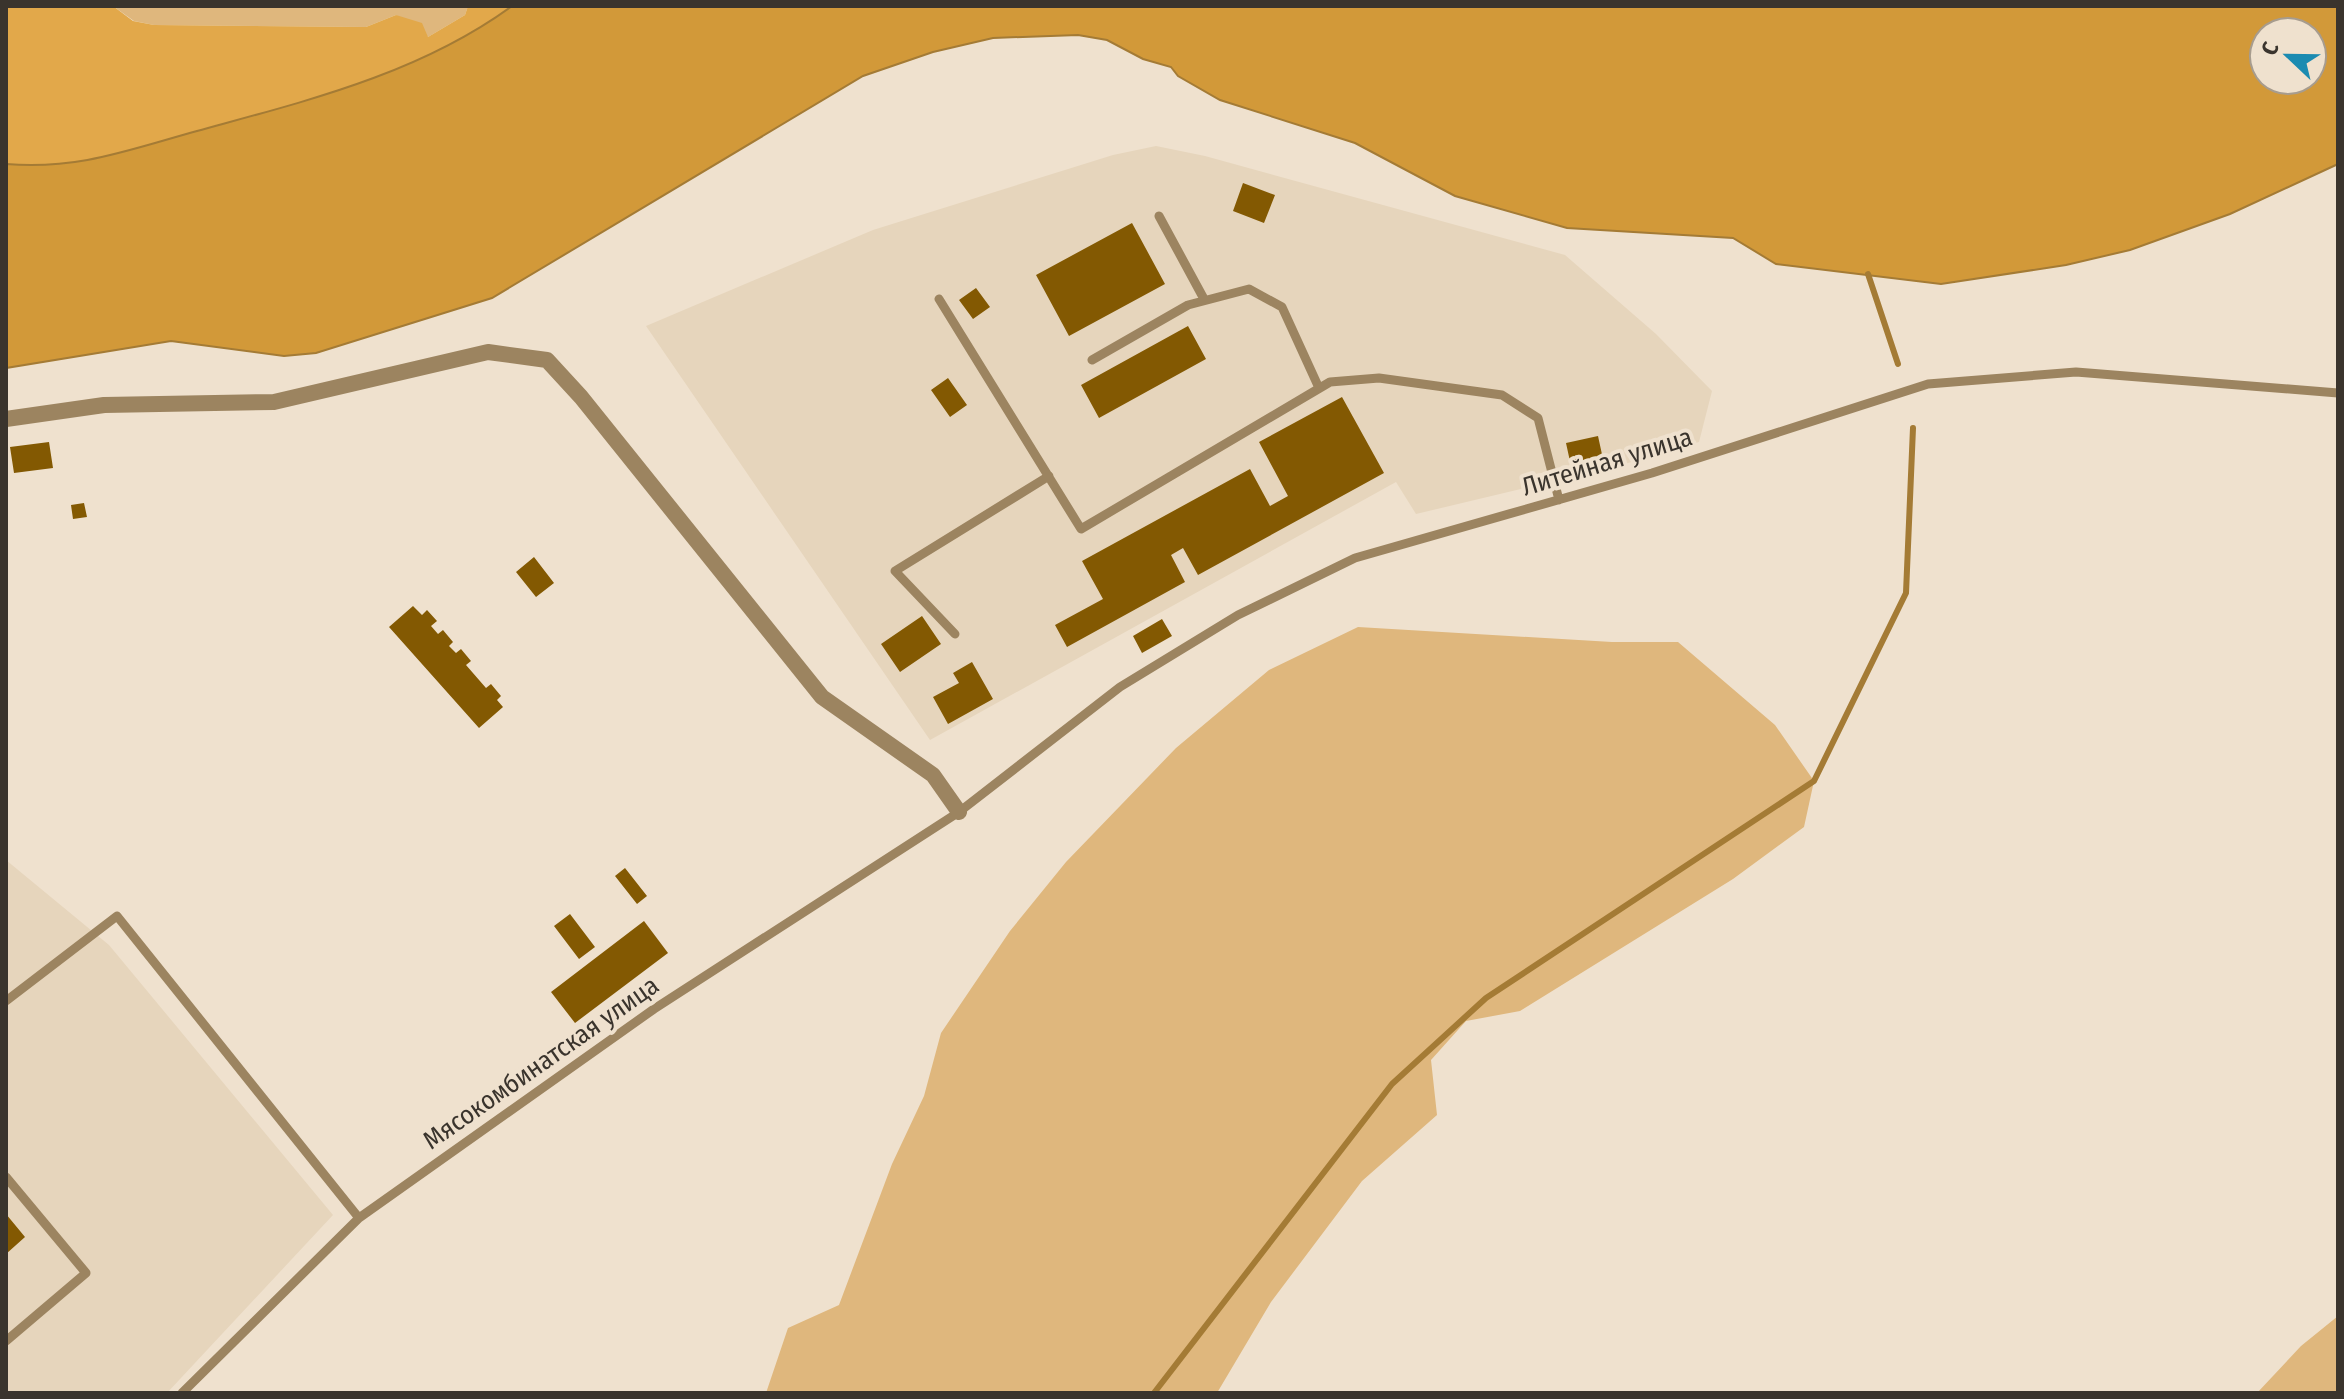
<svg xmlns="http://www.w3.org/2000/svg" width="2344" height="1399" font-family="'Fira Sans Condensed',sans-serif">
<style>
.built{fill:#e6d5bc}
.green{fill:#dfb77d}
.forest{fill:#e2a84a}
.water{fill:#d29939;stroke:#a47b35;stroke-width:2;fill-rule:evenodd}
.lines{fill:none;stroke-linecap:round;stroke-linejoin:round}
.stream{stroke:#a47b35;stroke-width:6}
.building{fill:#835902}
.service{stroke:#9c8460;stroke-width:9}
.minor{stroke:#9c8460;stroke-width:16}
.labels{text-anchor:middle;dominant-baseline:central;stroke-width:8;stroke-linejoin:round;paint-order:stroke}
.street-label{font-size:26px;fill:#3a342d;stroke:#efe1ce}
</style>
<rect width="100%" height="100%" fill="#efe1ce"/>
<path class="built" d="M1156,146L1205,156L1565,255L1656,334L1712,391L1699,442L1618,466L1416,514L1396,482L930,740L646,326L873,230L1113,155Z
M6,860L109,945L333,1215L167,1393H6Z"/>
<path class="green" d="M113,6H468L465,15L428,37L396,15L366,27L154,25L134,21Z
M1358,627L1612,642H1678L1775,725L1814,781L1804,827L1733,879L1520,1011L1466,1021L1431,1060L1437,1115L1362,1181L1271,1302L1217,1393H766L788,1328L839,1305L892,1164L924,1096L941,1033L1010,931L1066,862L1176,748L1269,670Z
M2338,1316V1393H2257L2301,1346Z"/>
<path class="forest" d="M113,6L133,21L154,25L366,27L396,15L422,23L428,37L465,15L468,6H512C419,74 306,101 197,131C128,150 78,170 6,164V7Z"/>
<path class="water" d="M512,6H2338V164L2230,214L2130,250L2066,265L1941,284L1776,264L1733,238L1567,228L1455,196L1355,143L1220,100L1178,76L1171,67L1143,59L1107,40L1078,35L993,38L933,52L863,76L492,298L316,353L284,356L171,341L6,368V164C78,170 128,150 197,131C306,101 419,74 512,6ZM2264,32H2312V80H2264Z"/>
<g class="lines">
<path class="stream" d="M1868,274L1898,364
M1154,1393L1392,1084L1486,998L1814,781L1906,593L1913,428"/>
</g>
<path class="building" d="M1243,183L1275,195L1264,223L1233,211Z
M1132,223L1165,284L1069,336L1036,275Z
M976,288L990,307L973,319L959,300Z
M1188,326L1206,359L1099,418L1081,385Z
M948,378L967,405L950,417L931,390Z
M1342,397L1384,473L1198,575L1183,548L1171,555L1185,582L1067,647L1055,625L1103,599L1082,561L1250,469L1270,506L1288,496L1259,442Z
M1598,436L1603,459L1571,466L1566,443Z
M49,442L53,468L14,473L10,447Z
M84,503L87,517L73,519L71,505Z
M534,557L554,583L536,597L516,572Z
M413,606L422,615L427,610L437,621L431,626L438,634L443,630L453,642L449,646L456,653L461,649L471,661L466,665L486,688L491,684L501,696L497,700L503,707L479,728L389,627Z
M922,616L941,644L900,672L881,644Z
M1162,619L1172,636L1142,653L1133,636Z
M972,662L993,699L948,724L933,697L959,683L953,673Z
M625,868L647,896L637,904L615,876Z
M570,914L595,947L579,959L554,926Z
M644,921L668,953L575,1023L551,992Z
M6,1214L25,1237L6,1254Z"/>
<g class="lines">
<path class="service" d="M1159,216L1204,299
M939,299L1081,529L1330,382L1379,378L1502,395L1538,418L1559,500
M1092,360L1188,305L1249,289L1282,307L1319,388
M955,634L895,571L1049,476
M6,1001L117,916L359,1218
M6,1177L86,1273L6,1341
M182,1393L359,1218L654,1009L959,812L1120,687L1238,615L1355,558L1652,473L1928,384L2076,372L2338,393"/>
<path class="minor" d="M6,419L104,405L274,402L488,352L547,360L581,397L822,697L933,775L959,812"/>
</g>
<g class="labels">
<g class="street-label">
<text transform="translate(1607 462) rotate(-17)">Литейная улица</text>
<text transform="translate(541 1063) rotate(-35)">Мясокомбинатская улица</text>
</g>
</g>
<rect width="2344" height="1399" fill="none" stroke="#3a342d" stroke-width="16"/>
<g transform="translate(2288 56) rotate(292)"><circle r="38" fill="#efe1ce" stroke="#a79c8e" stroke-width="2"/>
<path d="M0-6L14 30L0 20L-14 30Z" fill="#1b8bb1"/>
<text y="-12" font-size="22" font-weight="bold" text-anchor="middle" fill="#3a342d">С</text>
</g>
</svg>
